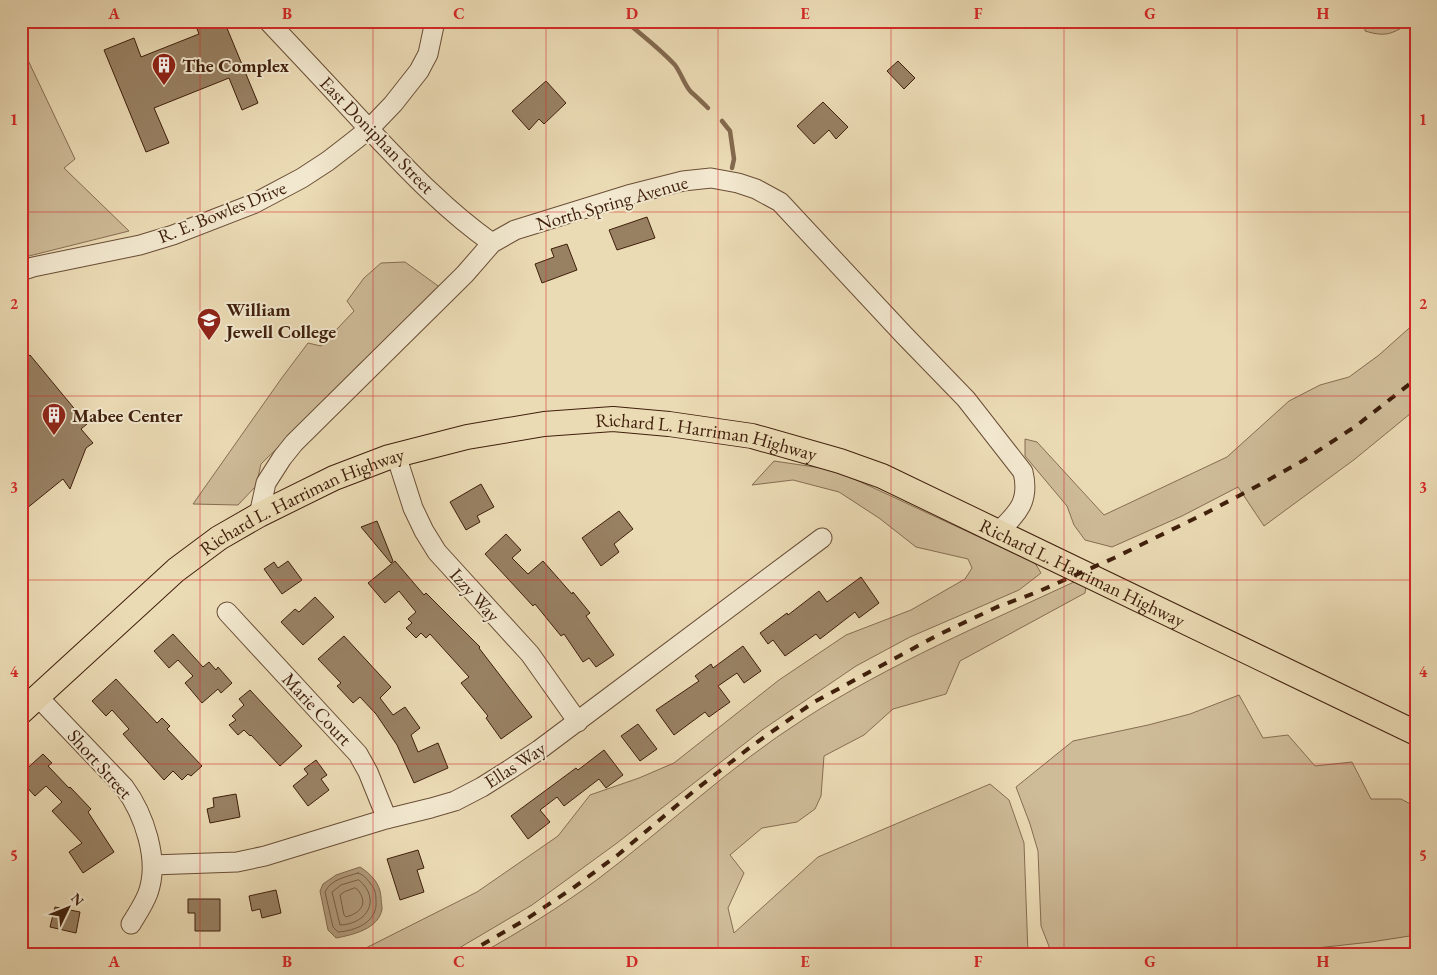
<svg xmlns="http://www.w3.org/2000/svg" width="1437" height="975" font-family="'EB Garamond',serif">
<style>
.green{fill:#cebb98;stroke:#866d52}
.water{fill:#b19b7b;stroke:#83694e}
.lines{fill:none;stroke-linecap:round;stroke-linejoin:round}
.shore{stroke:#785d43;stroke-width:1}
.stream{stroke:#83694e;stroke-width:4.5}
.building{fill:#988163;stroke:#3f1f0b}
.minor-casing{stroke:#6a4e36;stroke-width:21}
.major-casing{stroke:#3f1f0b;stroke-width:26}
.minor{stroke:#f2e8cf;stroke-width:19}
.major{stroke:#ebdbb5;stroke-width:24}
.rail{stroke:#3f1f0b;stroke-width:4;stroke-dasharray:9 9;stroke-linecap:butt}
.grid{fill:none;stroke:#d62828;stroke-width:1;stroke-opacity:0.55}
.labels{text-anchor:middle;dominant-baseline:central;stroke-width:4;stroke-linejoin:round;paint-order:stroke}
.poi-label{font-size:19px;font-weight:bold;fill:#3f1f0b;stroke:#f2e8cf;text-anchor:start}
.street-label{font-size:19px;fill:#3f1f0b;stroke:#f2e8cf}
.neatline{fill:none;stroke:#d62828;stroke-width:2}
.grid-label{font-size:16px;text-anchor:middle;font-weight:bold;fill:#d62828}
</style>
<rect width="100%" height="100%" fill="#ebdbb5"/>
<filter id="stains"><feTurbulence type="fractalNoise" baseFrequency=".004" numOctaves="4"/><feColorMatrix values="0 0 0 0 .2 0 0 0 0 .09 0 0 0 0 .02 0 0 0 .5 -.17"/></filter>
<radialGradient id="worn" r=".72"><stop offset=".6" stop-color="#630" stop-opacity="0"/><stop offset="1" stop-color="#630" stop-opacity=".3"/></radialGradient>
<path class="green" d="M1365,21H1413C1393,33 1388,38 1365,31Z
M21,51L26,56L75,159L64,168L129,231L21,258Z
M405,262L441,288L261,464L256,486L238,505L193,504L281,379L308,343L321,346L354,311L347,301L364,278L381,263Z
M1416,322V409L1355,459L1264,526L1238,487L1182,516L1112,547L1085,540L1074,525L1067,506L1025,456V439L1037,442L1104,515L1227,457L1289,401L1320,385L1349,377L1379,355Z
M774,461L835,470L1035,563L1041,573L1019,590L910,637L856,666L762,730L617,843L532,905L449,954H354L477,892L558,836L590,795L639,778L674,763L779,680L846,635L911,610L965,579L972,568L968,559L916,547L879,518L839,492L793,480L752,485Z
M1076,581L1086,586L1085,593L960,661L946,694L893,709L864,735L824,756L821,796L815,809L797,822L762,828L730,855L744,873L728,908L734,933L818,857L990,784L1009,800L1024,843L1028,954H480C521,931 560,907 598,879C667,827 730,766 804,719C889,664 984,624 1076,581Z
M1239,695L1263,738L1288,735L1315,766L1352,762L1371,799H1401L1416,807V935L1371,942L1262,954H1052L1041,926L1038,851L1030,824L1016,787L1073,741L1148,725L1190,714Z"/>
<path class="water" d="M360,867C371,874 380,883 381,897C381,900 382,905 382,909C379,929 352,935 336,938L328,930L320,891L323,884L336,875Z"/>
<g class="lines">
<path class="shore" d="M358,873C364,875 366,878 370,883C375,889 376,893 376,901C378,922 355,931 338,932L333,927L325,892C331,879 346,877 358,873Z
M359,880C382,900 367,924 340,925L332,892L341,885Z
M355,888L357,889C369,903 361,913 346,917L344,915L340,895L344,892Z"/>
<path class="stream" d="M625,21C642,35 660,49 675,65C681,73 685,86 691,92C697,97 702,102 708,108
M722,121L730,131L734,159L732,168"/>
</g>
<path class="building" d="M194,21H224L258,103L242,110L229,78L154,108L169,143L146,152L104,50L134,38L141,57L199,34Z
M898,61L915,78L904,89L887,71Z
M546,81L566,103L544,124L539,119L529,130L512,111Z
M823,102L848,127L836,139L829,130L814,144L797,126Z
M647,217L655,238L617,250L609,230Z
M567,244L577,270L542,283L535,264L554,257L551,249Z
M30,355L87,424L81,429L93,443L86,448L70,489L63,479L21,513V362Z
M481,484L494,507L477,516L480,522L466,530L450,502Z
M619,511L633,529L614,544L619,552L601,566L582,538Z
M377,521L393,561L391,563L361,527Z
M506,534L521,550L512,558L528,574L543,561L572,594L573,592L590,613L586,616L614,655L596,667L589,658L583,662L564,634L561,636L535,604L533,606L485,554Z
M288,561L302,580L282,594L264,569L274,562L278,568Z
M395,561L424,595L426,593L480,647L479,648L532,717L501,739L486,718L488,716L461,683L469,677L430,634L426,638L421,633L416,638L406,628L412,623L408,619L416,612L399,591L385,603L368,583Z
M861,577L879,603L859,618L855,612L820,639L816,634L785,656L773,640L768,644L760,633L787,613L788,615L819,591L827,602Z
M315,597L334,617L303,645L281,622L295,609L299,612Z
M173,634L203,667L209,662L216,670L218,667L232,683L221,693L218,689L202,703L185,683L193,676L178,660L169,668L154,651Z
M344,636L391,687L380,698L393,715L405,707L420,728L411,735L418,752L438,743L448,768L414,783L397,745L376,714L360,697L353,703L337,686L341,683L318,659Z
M743,646L761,671L744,683L737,673L718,686L730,702L709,717L705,712L674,735L656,710L699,681L695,676L711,664L713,668Z
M116,679L157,723L162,718L170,726L167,729L202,766L191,776L188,774L182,780L173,771L164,780L123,734L129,729L112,710L106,716L92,701Z
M250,690L302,746L280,766L251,735L250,736L244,730L238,735L229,725L236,720L232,716L244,705L239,699Z
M638,724L657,749L640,761L621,736Z
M604,750L623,775L606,788L599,779L564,806L557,797L540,810L550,822L528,839L511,816L576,768L578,770Z
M43,754L52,763L48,766L69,788L70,787L91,809L88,812L114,852L83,873L69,852L82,843L52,811L62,802L46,786L35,796L21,781V774Z
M316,760L327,775L321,779L329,790L308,806L293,786L308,774L304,769Z
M236,794L240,817L210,823L207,809L214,807L213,798Z
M418,850L424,868L417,870L424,892L400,900L387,859Z
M276,890L281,913L262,918L260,909L252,911L249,896Z
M188,899H220V931H195V913H188Z
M55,907L80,912L76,933L50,927Z"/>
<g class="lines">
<defs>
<path id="minor" d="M268,21C301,56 334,91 367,127C406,168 445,210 492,243
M21,271L33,267L140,245L173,235L253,204L302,178L328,161L350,144L369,129L393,104L419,71L428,54L435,21
M396,455L413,508L424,531L437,552L530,654L578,722
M259,515L266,483L282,458L294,443L465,274L492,243L515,230L628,195L683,181L711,178L738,183L756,189L780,202L904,335L966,399L1023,472C1030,501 1018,513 998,532
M227,612L358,754L368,772L387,819
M38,697L124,787C144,814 160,860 148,893C144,904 137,914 131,924
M152,865L237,862L265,856L386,819L431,808L455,801L482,787L509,770L539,750L822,538"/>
<g id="major">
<path id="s1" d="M21,712L176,570L219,538L259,515L334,478L389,457L467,437L544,424L613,419L669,424L752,436L840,461L882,476L1416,733"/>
</g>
</defs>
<use href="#minor" class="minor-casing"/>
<use href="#major" class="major-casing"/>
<use href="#minor" class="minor"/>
<use href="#major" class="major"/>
<path class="rail" d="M466,954L525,920L573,888L619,854L694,791L753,745L814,702L938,635L997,607L1035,593L1114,558L1208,512L1263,483L1304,460L1356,426L1416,379
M1367,954L1416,948"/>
</g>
<path class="grid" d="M200,21V954M373,21V954M546,21V954M718,21V954M891,21V954M1064,21V954M1237,21V954M21,212H1416M21,396H1416M21,580H1416M21,764H1416"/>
<defs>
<symbol id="building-pin" viewBox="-11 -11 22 30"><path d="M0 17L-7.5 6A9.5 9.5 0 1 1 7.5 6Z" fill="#8f2418" stroke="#f2e8cf"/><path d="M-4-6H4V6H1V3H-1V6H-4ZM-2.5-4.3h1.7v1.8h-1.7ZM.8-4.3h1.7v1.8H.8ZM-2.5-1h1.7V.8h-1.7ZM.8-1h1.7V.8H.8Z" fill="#fff"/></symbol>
<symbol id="university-pin" viewBox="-11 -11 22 30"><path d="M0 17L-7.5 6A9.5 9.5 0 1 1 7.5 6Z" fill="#8f2418" stroke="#f2e8cf"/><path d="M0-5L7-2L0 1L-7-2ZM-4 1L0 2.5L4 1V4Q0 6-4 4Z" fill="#fff"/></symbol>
</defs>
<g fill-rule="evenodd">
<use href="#building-pin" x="150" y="51" width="28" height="38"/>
<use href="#university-pin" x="195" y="306" width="28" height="38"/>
<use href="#building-pin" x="40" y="401" width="28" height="38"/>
</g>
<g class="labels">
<g class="poi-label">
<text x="182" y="65">The Complex</text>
<text x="226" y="309">William<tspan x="226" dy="22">Jewell College</tspan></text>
<text x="72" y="415">Mabee Center</text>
</g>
<g class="street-label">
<text transform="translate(377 135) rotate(46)">East Doniphan Street</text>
<text transform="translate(612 203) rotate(-16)">North Spring Avenue</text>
<text transform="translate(222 212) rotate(-22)">R. E. Bowles Drive</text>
<text stroke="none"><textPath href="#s1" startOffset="775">Richard L. Harriman Highway</textPath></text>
<text stroke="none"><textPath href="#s1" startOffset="355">Richard L. Harriman Highway</textPath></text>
<text stroke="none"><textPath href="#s1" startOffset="1179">Richard L. Harriman Highway</textPath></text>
<text transform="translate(475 595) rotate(48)">Izzy Way</text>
<text transform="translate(317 709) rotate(47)">Marie Court</text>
<text transform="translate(100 764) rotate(48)">Short Street</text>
<text transform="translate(515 765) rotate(-33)">Ellas Way</text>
</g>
</g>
<rect width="1437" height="975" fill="none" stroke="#ebdbb5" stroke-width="55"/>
<g transform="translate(68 908) rotate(47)" stroke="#f2e8cf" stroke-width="4" paint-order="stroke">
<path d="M0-4L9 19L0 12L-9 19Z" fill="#3f1f0b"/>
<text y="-8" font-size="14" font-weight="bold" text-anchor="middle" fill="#3f1f0b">N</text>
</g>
<rect x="28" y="28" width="1382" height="920" class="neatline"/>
<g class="grid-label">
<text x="114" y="19">A</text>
<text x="287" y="19">B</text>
<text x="459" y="19">C</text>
<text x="632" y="19">D</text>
<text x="805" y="19">E</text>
<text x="978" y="19">F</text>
<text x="1150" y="19">G</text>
<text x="1323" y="19">H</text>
<text x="14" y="125">1</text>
<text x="1423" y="125">1</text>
<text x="14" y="309">2</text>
<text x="1423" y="309">2</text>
<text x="14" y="493">3</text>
<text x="1423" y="493">3</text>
<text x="14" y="677">4</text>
<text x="1423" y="677">4</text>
<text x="14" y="861">5</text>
<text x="1423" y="861">5</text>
<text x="114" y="967">A</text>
<text x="287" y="967">B</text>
<text x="459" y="967">C</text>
<text x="632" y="967">D</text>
<text x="805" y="967">E</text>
<text x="978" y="967">F</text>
<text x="1150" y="967">G</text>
<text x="1323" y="967">H</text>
</g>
<rect width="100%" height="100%" filter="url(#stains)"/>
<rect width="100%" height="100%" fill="url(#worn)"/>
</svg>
